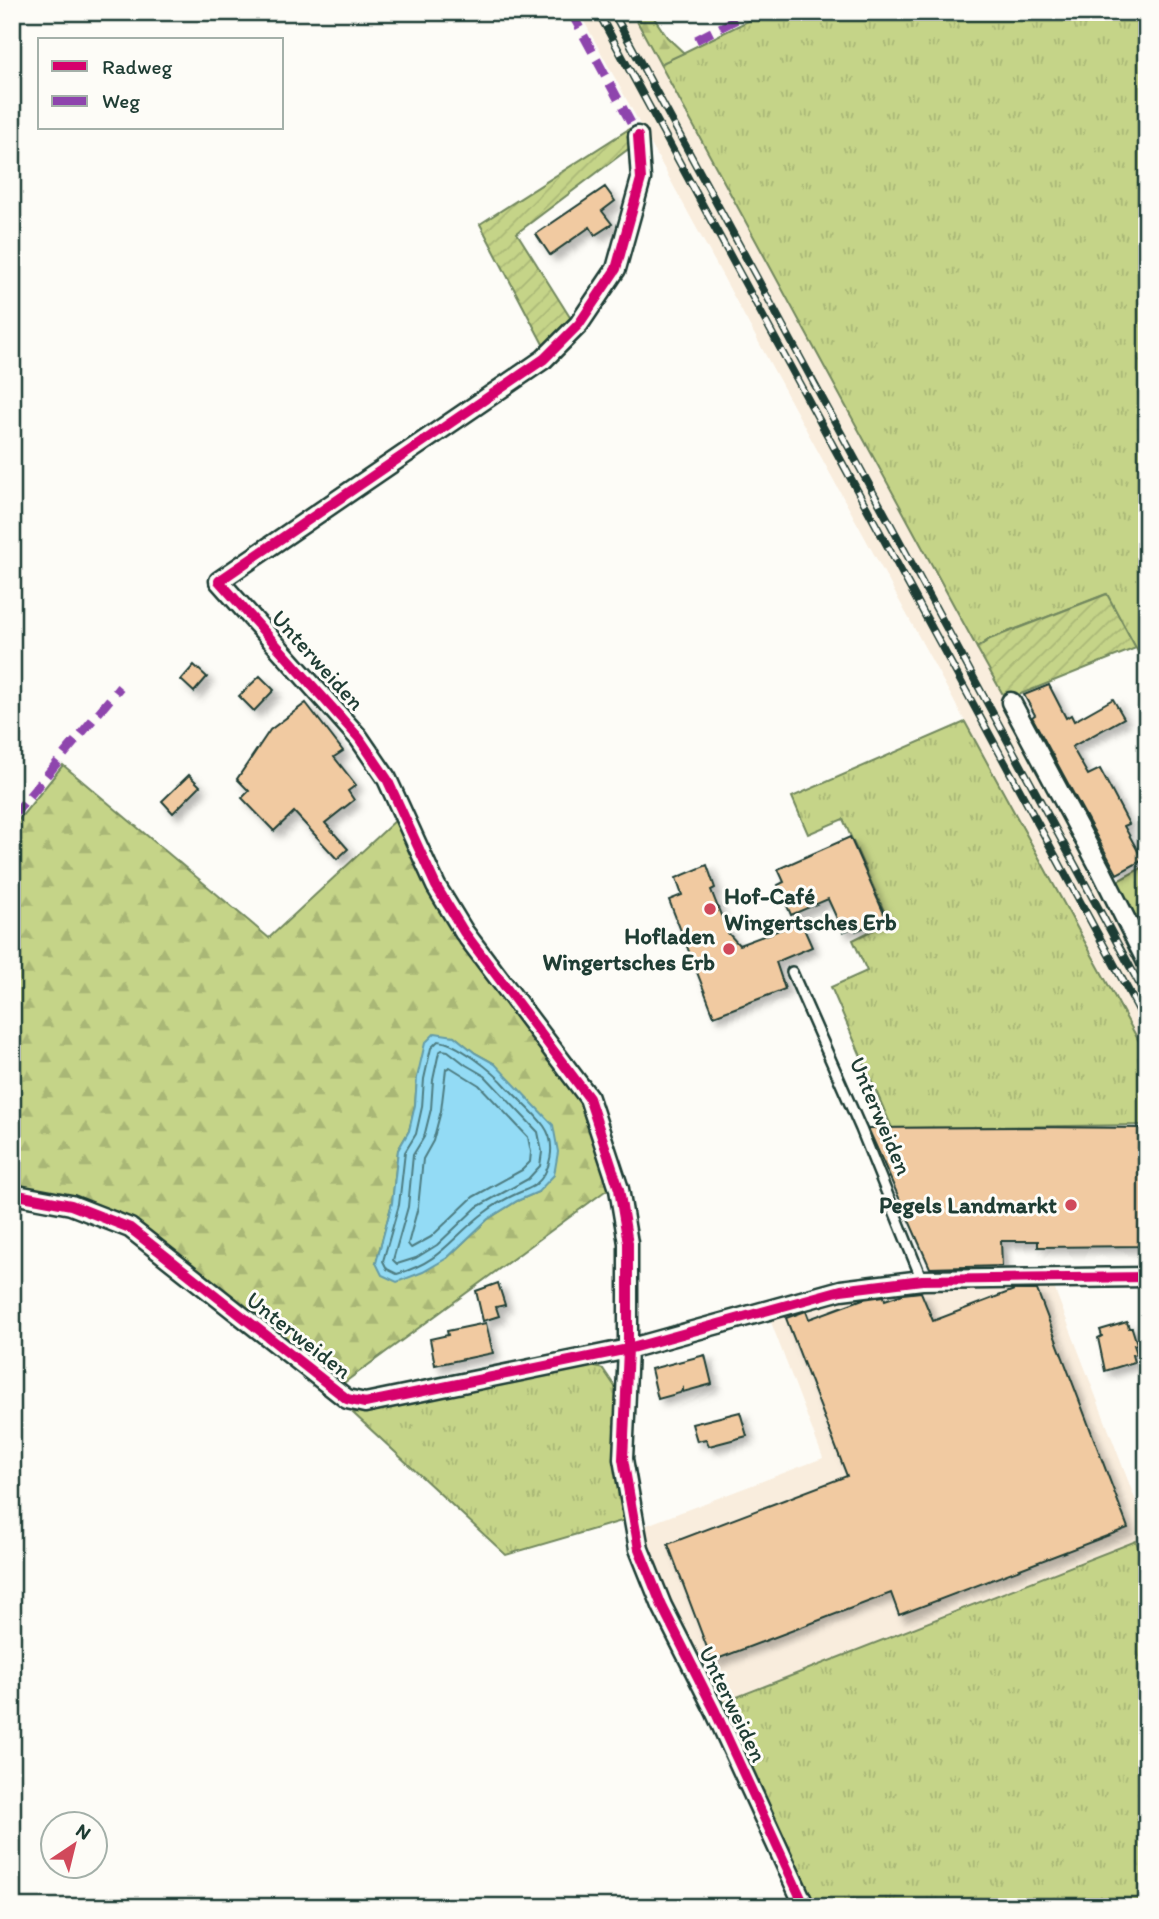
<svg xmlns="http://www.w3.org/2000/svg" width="1159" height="1919" font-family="Itim,sans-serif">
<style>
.built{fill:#f9eddd}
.grass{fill:url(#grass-tufts);stroke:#72885e;stroke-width:2}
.forest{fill:url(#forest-firs);stroke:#72885e;stroke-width:2;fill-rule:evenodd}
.garden{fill:url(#garden-furrows);stroke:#72885e;stroke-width:2}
.water{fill:#93dbf5;stroke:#659ca8;stroke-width:2}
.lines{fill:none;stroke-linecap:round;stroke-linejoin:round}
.shore{stroke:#4d7c81;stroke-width:2}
.building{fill:#f1caa1;stroke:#1f3d34;stroke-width:2;filter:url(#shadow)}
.service-casing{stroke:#1f3d34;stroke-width:14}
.minor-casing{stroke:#1f3d34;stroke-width:23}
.service{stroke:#fdfcf7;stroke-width:9}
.minor{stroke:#fdfcf7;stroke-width:18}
.rail-casing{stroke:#1f3d34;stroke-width:8}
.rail{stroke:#fdfcf7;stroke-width:5;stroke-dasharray:16;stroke-linecap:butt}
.quiet{stroke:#8e44ad;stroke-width:9;stroke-dasharray:18 9;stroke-linecap:butt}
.cycleway-casing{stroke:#fdfcf7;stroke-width:15}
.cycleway{stroke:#d6006c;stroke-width:10}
.poi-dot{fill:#d1495b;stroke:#fdfcf7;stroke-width:2.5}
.labels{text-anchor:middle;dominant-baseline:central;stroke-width:6;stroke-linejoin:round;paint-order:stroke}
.street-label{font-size:23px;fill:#1f3d34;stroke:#fdfcf7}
.poi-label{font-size:23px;font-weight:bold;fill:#1f3d34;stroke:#fdfcf7;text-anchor:end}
</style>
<defs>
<pattern id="grass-tufts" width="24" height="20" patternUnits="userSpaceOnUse" patternTransform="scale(1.75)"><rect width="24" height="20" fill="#c5d488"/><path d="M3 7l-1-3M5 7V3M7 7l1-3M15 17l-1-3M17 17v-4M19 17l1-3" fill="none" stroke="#a9b776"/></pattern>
<pattern id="forest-firs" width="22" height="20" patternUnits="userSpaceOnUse" patternTransform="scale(1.75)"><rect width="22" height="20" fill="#c5d488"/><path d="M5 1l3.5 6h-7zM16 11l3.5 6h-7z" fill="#a9b776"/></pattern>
<pattern id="garden-furrows" width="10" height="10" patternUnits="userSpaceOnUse" patternTransform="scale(1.75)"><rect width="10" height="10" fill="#c5d488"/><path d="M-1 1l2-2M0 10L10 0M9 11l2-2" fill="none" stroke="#a9b776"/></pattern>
<filter id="shadow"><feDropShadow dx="6" dy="6" stdDeviation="3.5" flood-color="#0004"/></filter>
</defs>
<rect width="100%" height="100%" fill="#fdfcf7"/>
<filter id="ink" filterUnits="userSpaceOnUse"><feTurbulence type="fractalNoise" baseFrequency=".0143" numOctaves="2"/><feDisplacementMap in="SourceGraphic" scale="14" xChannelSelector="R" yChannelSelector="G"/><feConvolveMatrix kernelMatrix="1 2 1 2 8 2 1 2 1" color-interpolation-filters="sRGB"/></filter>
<g filter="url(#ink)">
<path class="built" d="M579,12H632L1006,700L1147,968V1056Z
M1052,1282L1147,1530V1537L719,1704L663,1596L639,1528L823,1458L769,1317L838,1298L917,1284Z"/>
<path class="grass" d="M766,12H1147V668L1106,594L990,639L977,648L660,64Z
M965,722L1147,1056V1125L892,1128L831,987L867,971L853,940L889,922L843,819L808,834L792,797Z
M1147,865V947L1112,884Z
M591,1366L603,1369L616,1388L617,1457L625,1520L506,1555L353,1413Z
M1136,1541L1147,1570V1907H811L719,1704Z"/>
<path class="forest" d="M632,12H650L667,37L684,53L660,64Z
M63,765L269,938L398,818L581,1094L612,1186L341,1385L119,1212L12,1190V828ZM454,1036L475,1053L495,1064L538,1192L517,1201L488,1219L447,1258L376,1263L392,1203L398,1150L409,1131L415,1105L417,1078Z"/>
<path class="garden" d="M629,129L631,147L517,233L573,322L546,350L480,224Z
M1107,594L1136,648L1006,700L977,648L990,639Z"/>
<path class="water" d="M435,1033L454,1036L475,1053L495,1064L553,1125L558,1152L554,1175L538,1192L517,1201L488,1219L447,1258L423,1272L397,1282L382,1275L376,1263L392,1203L398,1150L409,1131L415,1105L417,1078L425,1043Z"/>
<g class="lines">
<path class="shore" d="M438,1041C457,1042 494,1072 507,1087C519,1100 534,1112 544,1126C557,1144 551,1172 535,1185C530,1189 522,1191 516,1194C505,1199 493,1206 484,1213C450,1239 442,1261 397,1274L387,1269L383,1261L399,1205L405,1152L416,1134L422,1107L424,1079L431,1048Z
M442,1050L448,1051L466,1065L485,1076L538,1132L542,1152L540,1166L528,1179L477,1207L437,1245L416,1258L397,1264L393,1260L408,1207L413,1155L424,1137L431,1109L433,1080L439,1052Z
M450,1067L479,1085L528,1137L531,1152L530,1162L522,1170L473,1197L431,1237L411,1248L408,1244L418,1207L423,1159L433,1141L441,1111L446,1069Z"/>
</g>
<path class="building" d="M605,187L615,201L602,211L612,224L595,235L590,227L550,255L536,234Z
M194,665L207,677L194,692L181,680Z
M260,676L274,690L254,711L239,696Z
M1049,685L1066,718L1071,715L1074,721L1113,699L1124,718L1072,747L1088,775L1100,769L1129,824L1124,826L1143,860L1117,874L1032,717L1035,715L1024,695Z
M306,703L343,751L334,757L356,785L348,791L354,800L325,823L348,849L337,859L294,812L274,831L242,798L249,791L237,779L270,730Z
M189,775L200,786L173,813L162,801Z
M850,837L886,918L856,931L854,927L843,932L828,899L791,915L778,885L784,882L778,869Z
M707,865L715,888L711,890L728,933L739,945L801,922L812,947L776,962L785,989L714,1016L669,900L682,895L676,878Z
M1024,1127L1147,1128V1246L1038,1247V1241H1001L1002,1266L930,1268L868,1128Z
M498,1283L505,1305L496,1307L499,1316L483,1321L476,1291Z
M1014,1290H1037L1128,1528L899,1615L891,1593L712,1661L668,1544L847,1476L786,1318L806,1311L809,1319L863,1299L884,1296L885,1300L903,1294L921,1292L933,1321Z
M1127,1322L1129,1328H1132L1137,1344L1134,1345L1137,1354L1132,1355L1134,1362L1105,1371L1098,1338L1102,1336L1100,1330Z
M486,1323L493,1353L435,1365L430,1339L448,1335L447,1331Z
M705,1355L712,1384L683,1392V1389L680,1393L658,1399L651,1369Z
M740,1412L747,1436L709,1446L706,1439L697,1441L692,1424Z"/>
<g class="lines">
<defs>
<path id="service" d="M792,972L861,1129L922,1280"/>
<path id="minor" d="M638,136L641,179L616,269L579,324L544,359L219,581L359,738L387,779L436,886L464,932L589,1098L619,1189L628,1243V1349L623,1459L639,1549L662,1606L715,1711L805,1907
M1011,702L1101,870L1147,962
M12,1194L71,1205L130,1228L347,1399L365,1403L628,1349L841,1290L922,1280L1147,1277"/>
</defs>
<use href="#service" class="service-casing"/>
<use href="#minor" class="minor-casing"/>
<use href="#service" class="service"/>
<use href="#minor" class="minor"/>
<defs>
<path id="rail" d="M598,12L1147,1025
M613,12L1147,998"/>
</defs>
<use href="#rail" class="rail-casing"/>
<use href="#rail" class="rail"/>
<path class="quiet" d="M571,12L638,136
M696,40L751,12
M12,817L120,687"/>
<defs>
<path id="cycleway" d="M638,136L641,179L616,269L579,324L544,359L219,581L359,738L387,779L436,886L464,932L589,1098L619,1189L628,1243V1349L623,1459L639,1549L662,1606L715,1711L805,1907
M12,1194L71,1205L130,1228L347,1399L365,1403L628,1349L841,1290L922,1280L1147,1277"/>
</defs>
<use href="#cycleway" class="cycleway-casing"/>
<use href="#cycleway" class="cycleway"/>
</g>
</g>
<g class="poi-dot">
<circle cx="710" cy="909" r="7"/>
<circle cx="729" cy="949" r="7"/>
<circle cx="1071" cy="1205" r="7"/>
</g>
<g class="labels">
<g class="street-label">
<text transform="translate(318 660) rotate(48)">Unterweiden</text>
<text transform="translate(881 1116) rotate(67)">Unterweiden</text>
<text transform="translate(299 1335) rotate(38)">Unterweiden</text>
<text transform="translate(733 1704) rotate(64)">Unterweiden</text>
</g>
<g class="poi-label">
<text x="724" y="896" text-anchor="start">Hof-Café<tspan x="724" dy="26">Wingertsches Erb</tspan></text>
<text x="715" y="936">Hofladen<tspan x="715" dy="26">Wingertsches Erb</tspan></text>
<text x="1057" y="1205">Pegels Landmarkt</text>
</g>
</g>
<rect width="1159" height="1919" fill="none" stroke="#fdfcf7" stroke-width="42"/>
<rect x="21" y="21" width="1117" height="1877" fill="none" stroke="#1f3d34" stroke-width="2.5" filter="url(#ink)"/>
<rect x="38" y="38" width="245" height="91" fill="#fdfcf7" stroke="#a4b0a9" stroke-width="2"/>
<rect x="52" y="61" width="35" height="10" fill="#d6006c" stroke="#a4b0a9" stroke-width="2"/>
<text x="102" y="74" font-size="21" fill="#1f3d34">Radweg</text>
<rect x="52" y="96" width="35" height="10" fill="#8e44ad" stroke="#a4b0a9" stroke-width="2"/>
<text x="102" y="108" font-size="21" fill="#1f3d34">Weg</text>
<g transform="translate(74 1845) rotate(35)"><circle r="33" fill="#fdfcf7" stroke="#a4b0a9" stroke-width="2"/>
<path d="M0-5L12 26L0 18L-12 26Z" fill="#d1495b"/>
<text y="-10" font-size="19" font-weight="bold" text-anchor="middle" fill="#1f3d34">N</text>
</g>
</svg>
